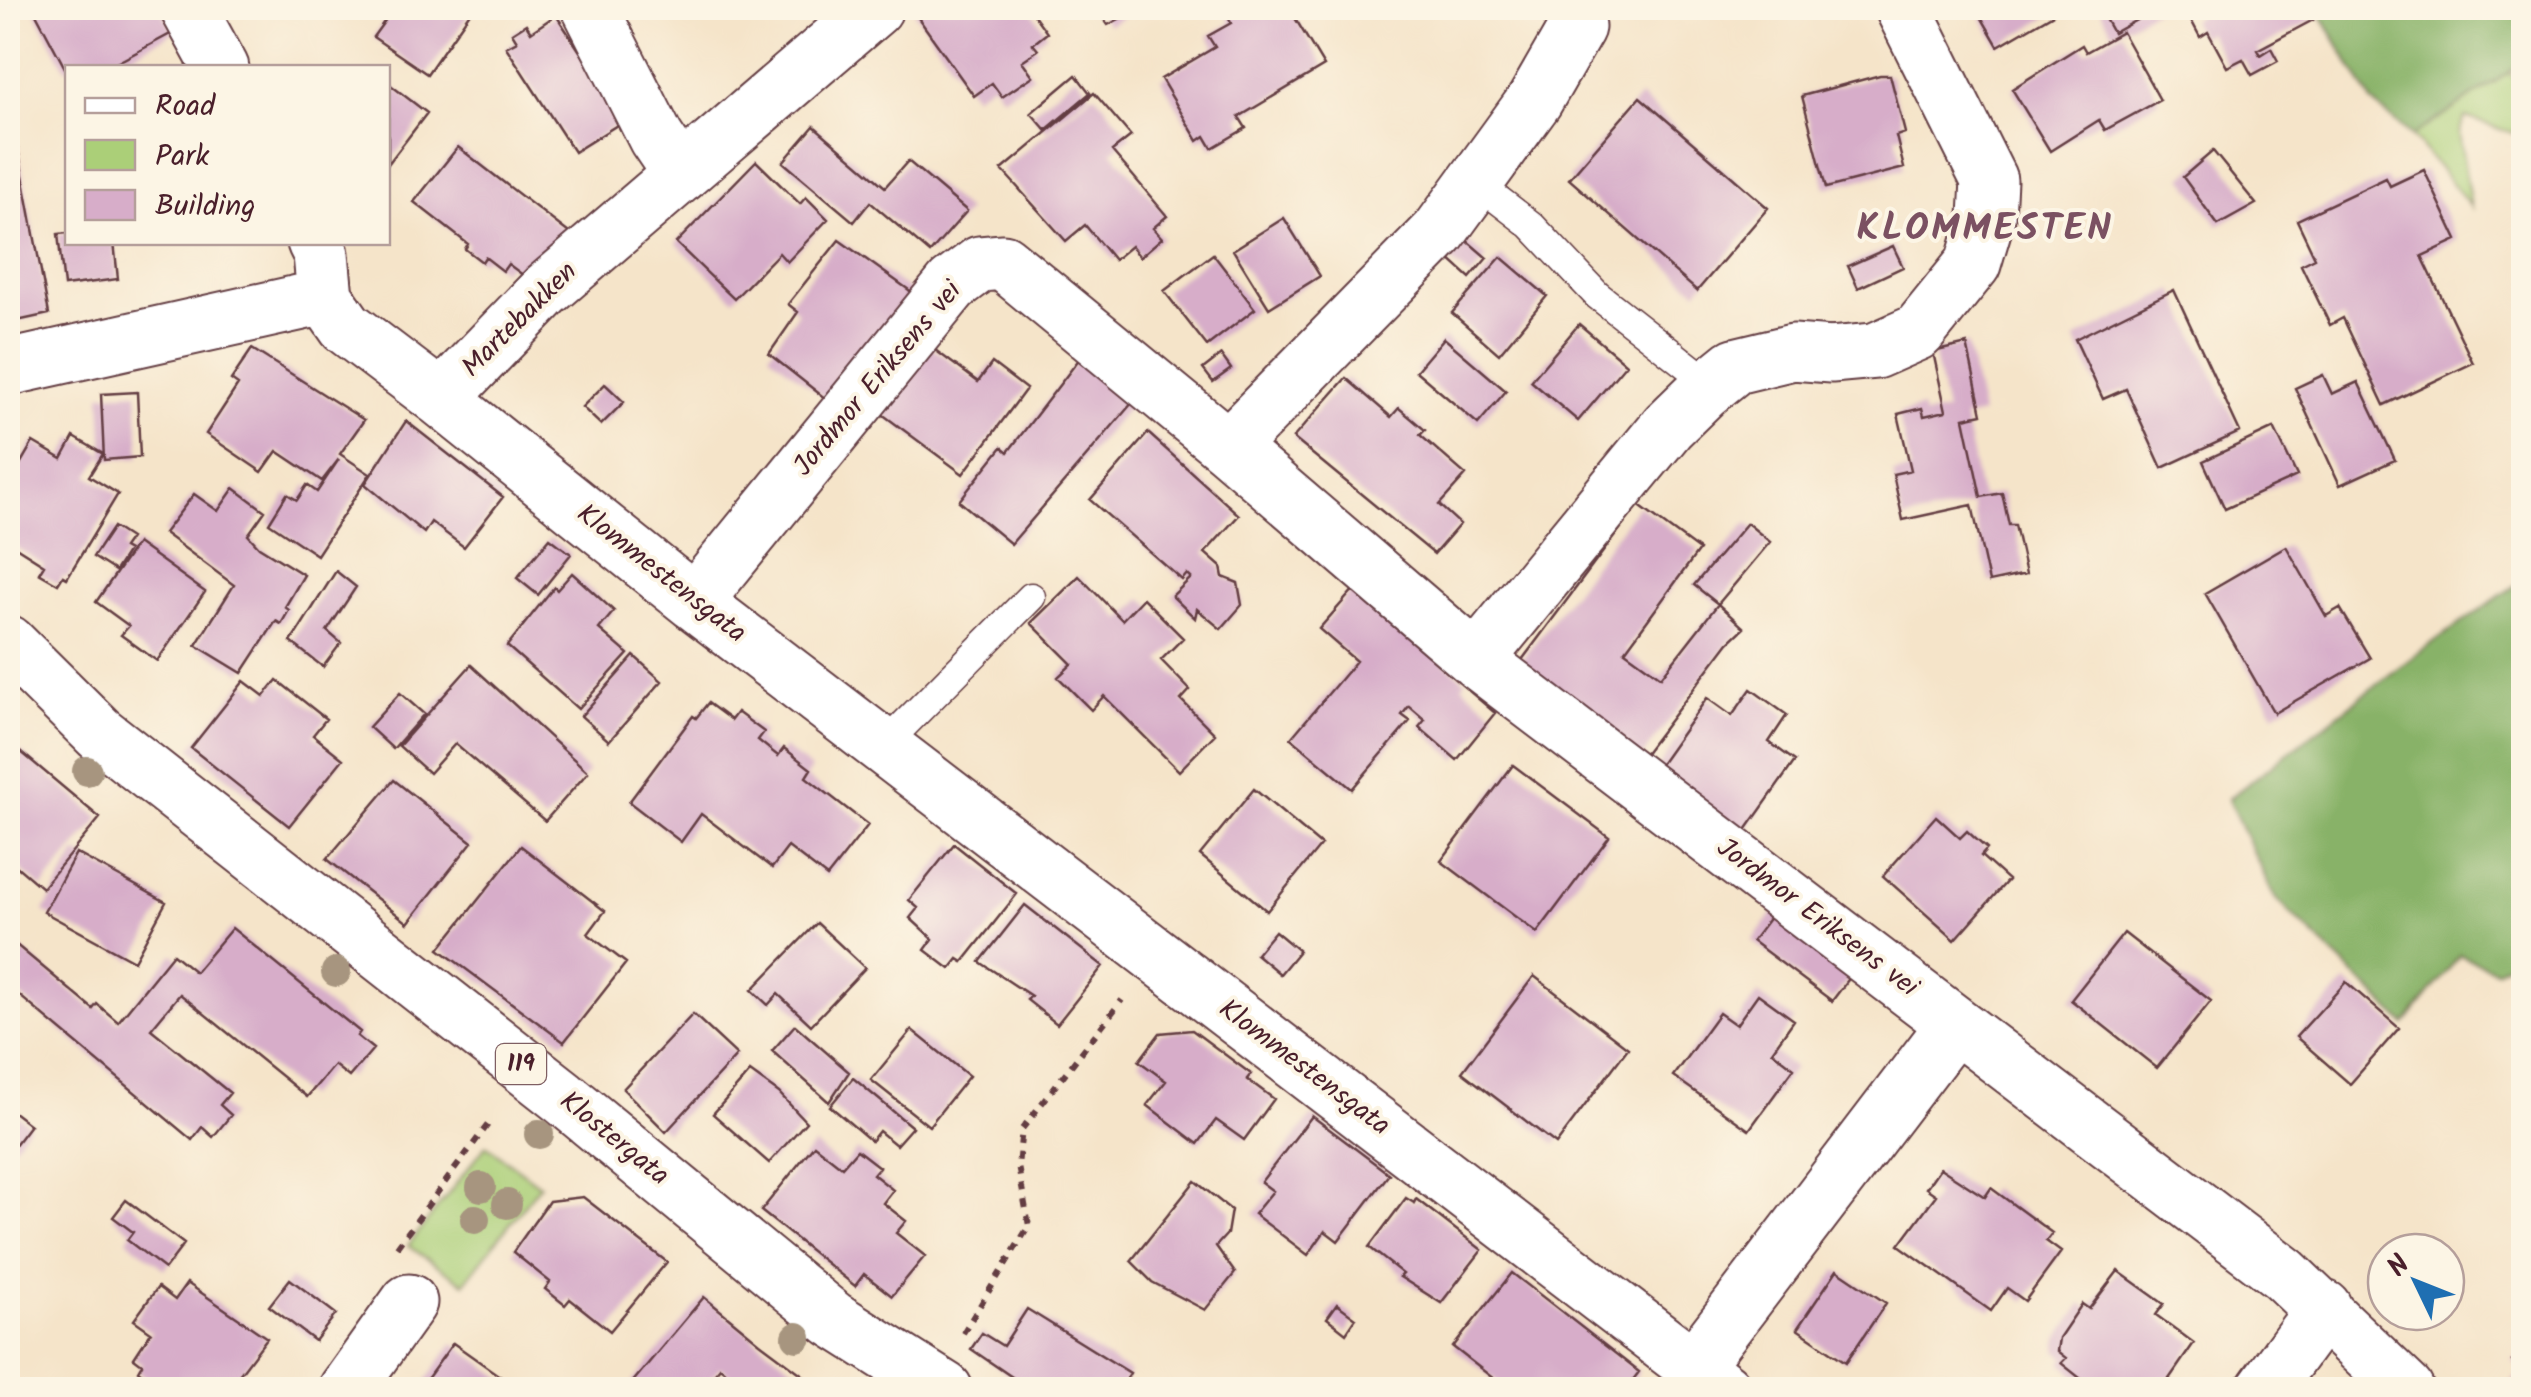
<svg xmlns="http://www.w3.org/2000/svg" width="2531" height="1397" font-family="Kalam,sans-serif">
<style>
.green{fill:#abcf78;stroke:#7a7752;stroke-width:2.5}
.forest{fill:#88b268;stroke:#69684a;stroke-width:2.5}
.building{fill:#d7adc9}
.lines{fill:none;stroke-linecap:round;stroke-linejoin:round}
.lane-casing{stroke:#643d43;stroke-width:31}
.street-casing{stroke:#643d43;stroke-width:59}
.primary-casing{stroke:#643d43;stroke-width:59}
.path{stroke:#643d43;stroke-width:6;stroke-dasharray:8 8;stroke-linecap:butt}
.lane{stroke:#fff;stroke-width:28}
.street{stroke:#fff;stroke-width:55}
.primary{stroke:#fff;stroke-width:55}
.tree{fill:#a7957f}
.labels{text-anchor:middle;dominant-baseline:central;stroke-width:8;stroke-linejoin:round;paint-order:stroke}
.shield{fill:#fcf5e5;stroke:#7f5f63;stroke-width:2.5}
.shield-label{font-size:25px;font-weight:bold;fill:#4a1f2b}
.street-label{font-size:28px;fill:#4a1f2b;stroke:#fcf5e5}
.district-label{font-size:38px;font-weight:bold;letter-spacing:2.5px;fill:#7b5162;stroke:#fcf5e5}
</style>
<rect width="100%" height="100%" fill="#fcf5e5"/>
<filter id="ink" filterUnits="userSpaceOnUse"><feTurbulence type="fractalNoise" baseFrequency=".01" numOctaves="2"/><feDisplacementMap in="SourceGraphic" scale="20" xChannelSelector="R" yChannelSelector="G"/><feConvolveMatrix kernelMatrix="1 2 1 2 8 2 1 2 1" color-interpolation-filters="sRGB"/></filter>
<filter id="wash" filterUnits="userSpaceOnUse"><feTurbulence type="fractalNoise" baseFrequency=".0048" numOctaves="4" result="noise"/><feDisplacementMap in="SourceGraphic" scale="40" xChannelSelector="R" yChannelSelector="G"/><feGaussianBlur stdDeviation="2.25" result="paint"/><feColorMatrix in="noise" values="0 0 0 0 0 0 0 0 0 0 0 0 0 0 0 0 0 1.4 0 .05"/><feComposite in="paint" operator="in"/></filter>
<g filter="url(#wash)">
<rect width="100%" height="100%" fill="#f5e4c9"/>
<path class="green" d="M2510,72L2523,95V137L2465,117L2459,133L2471,207L2412,136Z
M486,1145L540,1185L464,1283L408,1246Z"/>
<path class="forest" d="M2317,8H2523V63L2412,136L2372,102Z
M2523,580V952L2496,970L2460,955L2405,1024L2275,898L2228,799L2418,653Z"/>
<g id="blocks">
<path class="building" d="M33,8H160L174,32L107,68H65Z
M394,8H473L427,74L373,37Z
M920,8H1029L1047,33L1033,44L1038,50L1022,61L1033,76L1002,97L992,83L974,96L914,12Z
M1096,8H1140L1108,25Z
M1229,8H1289L1324,66L1239,117L1246,128L1212,148L1205,136L1198,141L1161,79L1215,47L1208,36L1231,23L1227,15L1232,12Z
M1976,8H2049L2053,14L1998,46Z
M2099,8H2158L2113,33Z
M2195,8H2306L2313,20L2257,50L2260,55L2271,48L2278,61L2252,75L2243,59L2227,67L2208,32L2200,37L2191,20L2199,16Z
M556,15L625,120L574,152L506,47L517,41L512,33L526,24L531,32Z
M2122,32L2160,100L2105,130L2099,120L2050,151L2012,89L2082,45L2086,52Z
M1076,75L1090,93L1046,130L1031,113Z
M1880,75H1890L1905,133L1896,136L1904,168L1826,188L1802,96Z
M388,83L427,113L388,164Z
M1094,93L1131,136L1112,151L1167,216L1153,228L1162,238L1140,257L1131,246L1114,260L1085,225L1066,241L1002,170Z
M1640,97L1768,208L1697,291L1569,179Z
M814,126L885,187L908,161L967,211L930,253L870,202L854,222L783,162Z
M15,133L49,314L8,323V134Z
M458,147L569,233L531,281L508,264L503,271L485,257L482,262L465,249L468,244L414,202Z
M2213,151L2256,204L2218,225L2183,177Z
M756,161L800,204L806,197L828,219L787,262L779,253L734,299L676,243Z
M2424,170L2457,240L2422,256L2473,363L2384,405L2343,318L2330,325L2301,265L2315,258L2297,220L2386,178L2390,186Z
M1284,218L1320,276L1269,308L1233,250Z
M68,233V242H114L118,279L64,286L58,234Z
M1465,239L1487,258L1470,278L1448,258Z
M839,240L916,295L826,399L769,354L798,312L788,304Z
M1893,246L1903,267L1858,288L1848,266Z
M1213,254L1255,309L1207,346L1164,291Z
M1501,257L1547,296L1499,354L1452,313Z
M2174,290L2240,432L2162,468L2126,389L2103,399L2075,339Z
M1579,324L1626,364L1578,421L1531,381Z
M1444,338L1506,391L1478,424L1416,371Z
M927,344L978,382L992,363L1026,389L963,474L878,411Z
M1967,344L1982,414L1964,418L1981,497L2002,493L2009,525H2015L2026,574L1989,582L1972,505L1903,520L1893,474L1911,470L1898,414L1922,408L1924,416L1946,411L1933,352Z
M252,349L364,420L340,454L370,474L317,555L269,523L287,494L297,500L307,485L317,492L339,459L322,481L277,451L262,472L206,434L238,385L231,380Z
M1221,355L1231,369L1213,382L1203,369Z
M1080,358L1133,402L1011,544L959,501L1002,447L1008,452Z
M2323,375L2332,394L2358,382L2395,460L2340,485L2295,388Z
M1346,378L1391,417L1399,408L1425,430L1420,435L1466,475L1439,505L1460,524L1434,554L1293,438Z
M605,384L624,402L601,425L582,407Z
M137,392L140,457L104,460L101,394Z
M406,421L503,497L464,547L431,522L424,533L365,484Z
M2274,428L2297,476L2225,509L2203,461Z
M1148,433L1239,515L1205,553L1221,567L1223,577L1238,583L1242,605L1221,629L1197,609L1195,618L1172,596L1191,578L1187,574L1182,580L1090,500Z
M74,437L103,454L89,476L118,494L67,578L63,576L58,584L39,573L44,565L8,542V485L33,442L62,459Z
M234,488L265,511L248,535L259,547L304,575L285,607L289,610L281,624L276,621L242,673L196,645L234,585L164,533L194,494L218,511Z
M1638,505L1699,550L1625,651L1661,677L1718,604L1744,628L1729,642L1641,758L1516,668Z
M1747,523L1770,542L1718,604L1694,585Z
M113,527L130,538L123,548L128,551L115,571L93,557Z
M550,538L571,554L538,595L517,578Z
M137,543L205,592L157,661L121,635L129,626L96,602Z
M2286,546L2326,616L2340,608L2370,658L2274,713L2205,593Z
M336,571L356,587L327,631L341,643L323,667L291,642Z
M572,573L614,611L599,629L628,654L578,709L507,646L554,587L557,590Z
M1079,576L1122,620L1143,598L1183,638L1161,660L1190,690L1181,700L1215,734L1179,771L1104,696L1091,710L1058,677L1072,664L1031,623Z
M1355,588L1466,681L1462,685L1495,713L1457,760L1419,727L1425,720L1409,706L1402,715L1410,721L1352,789L1291,738L1356,661L1319,629Z
M634,656L662,681L609,741L581,716Z
M471,665L588,772L545,821L455,744L429,773L399,746Z
M277,680L326,719L313,735L343,759L289,826L191,748L244,681L264,696Z
M1751,689L1787,715L1769,742L1795,761L1744,833L1656,770L1707,698L1732,716Z
M400,693L424,714L393,749L369,727Z
M708,703L731,720L737,712L764,732L758,740L778,756L784,748L811,769L806,777L868,825L827,877L788,847L772,868L701,814L681,842L629,802L693,716L696,718Z
M20,751L100,818L42,888L8,859V752Z
M1513,765L1609,837L1537,933L1441,861Z
M394,780L472,842L408,923L327,859Z
M1254,789L1321,845L1267,911L1200,855Z
M1936,816L1960,838L1967,831L1987,849L1981,856L2008,880L1955,940L1883,876Z
M954,844L1017,894L963,962L958,959L950,969L925,950L933,939L910,918L918,908L909,900Z
M521,846L605,911L588,934L626,963L564,1042L439,949Z
M76,853L166,902L134,961L44,912Z
M1025,905L1103,966L1057,1024L1027,1000L1031,996L980,962Z
M1774,912L1854,972L1832,1001L1752,941Z
M817,923L865,968L811,1025L778,994L768,1005L752,990Z
M232,928L360,1032L357,1036L373,1049L349,1077L334,1065L307,1097L180,994L151,1029L230,1093L220,1105L231,1115L213,1137L202,1127L192,1140L8,986V938L93,1009L97,1004L118,1022L173,954L195,972Z
M1275,931L1299,951L1280,974L1256,954Z
M2124,933L2211,1001L2157,1068L2071,1000Z
M1534,976L1628,1048L1556,1144L1462,1072Z
M2346,982L2399,1028L2350,1084L2296,1037Z
M1758,994L1794,1020L1772,1051L1794,1068L1749,1130L1673,1076L1719,1013L1736,1025Z
M693,1014L737,1055L666,1132L623,1089Z
M795,1025L849,1072L829,1102L772,1051Z
M912,1030L969,1076L929,1126L871,1080Z
M1192,1030L1251,1074L1247,1079L1274,1099L1244,1140L1216,1120L1198,1144L1147,1105L1166,1081L1139,1061L1160,1033Z
M750,1072L779,1093L806,1122L769,1163L713,1114Z
M853,1078L912,1127L896,1145L879,1131L871,1141L830,1106Z
M8,1108L30,1125L11,1150L8,1148Z
M1312,1116L1389,1174L1338,1241L1325,1231L1308,1255L1254,1214L1273,1191L1261,1182Z
M814,1145L842,1167L857,1150L879,1167L873,1174L893,1190L883,1203L906,1221L896,1233L925,1256L892,1296L864,1274L855,1286L761,1211Z
M1940,1168L1985,1197L1991,1188L2052,1233L2046,1241L2061,1252L2025,1301L2007,1288L1991,1311L1899,1245L1936,1195L1926,1188Z
M1195,1181L1231,1210L1227,1234L1216,1246L1235,1273L1205,1310L1152,1282L1131,1261Z
M583,1197L667,1262L610,1331L570,1299L565,1305L545,1289L550,1282L513,1252L549,1201Z
M1406,1198L1414,1203L1416,1199L1482,1250L1441,1303L1400,1277L1403,1274L1369,1247Z
M126,1200L184,1244L165,1269L127,1240L133,1232L113,1217Z
M1837,1270L1886,1303L1846,1362L1797,1329Z
M2118,1271L2164,1304L2156,1315L2194,1343L2169,1379L2184,1390H2095L2061,1363L2066,1358L2057,1351L2059,1338L2082,1304L2089,1309Z
M1512,1273L1639,1372L1625,1390H1508L1453,1347Z
M290,1279L336,1314L315,1341L269,1306Z
M187,1283L267,1338L233,1383L242,1390H163L138,1371L142,1364L134,1358L151,1332L134,1320L158,1287L175,1300Z
M704,1297L760,1343L823,1390H722L732,1377L720,1367L701,1390H626Z
M1337,1304L1356,1318L1346,1333L1327,1318Z
M1027,1309L1130,1373L1120,1390H1031L971,1349L982,1333L1003,1346Z
M453,1343L504,1379L496,1390H419Z
M2524,1350V1390H2504L2522,1371L2513,1361Z"/>
</g>
</g>
<g filter="url(#ink)">
<use href="#blocks" fill-opacity="0" stroke="#643d43" stroke-width="2.5"/>
<g class="lines">
<defs>
<path id="lane" d="M1475,182L1531,225L1597,295L1712,385
M884,745L1031,597"/>
<path id="street" d="M188,8L221,68
M590,8L656,138L681,175
M315,242L321,254L325,297
M8,368L325,297L346,327L441,399L546,290L875,8
M441,399L694,602L1724,1390
M1228,447L1439,232L1535,100L1577,27
M694,602L952,285L980,264L1003,262L1228,447L1476,660L2284,1274L2406,1390
M1476,660L1668,426L1704,391L1735,366L1793,352L1831,355L1875,351L1918,332L1973,264L1987,217L1989,180L1903,8
M1694,1366L1955,1024
M346,1390L409,1302
M2264,1390L2324,1308"/>
<path id="primary" d="M8,643L99,733L563,1097L833,1319L945,1390"/>
</defs>
<use href="#lane" class="lane-casing"/>
<use href="#street" class="street-casing"/>
<use href="#primary" class="primary-casing"/>
<path class="path" d="M397,1247L492,1119
M963,1333L1029,1226L1018,1166L1022,1129L1122,1000"/>
<use href="#lane" class="lane"/>
<use href="#street" class="street"/>
<use href="#primary" class="primary"/>
</g>
<g class="tree">
<circle cx="87" cy="771" r="15"/>
<circle cx="336" cy="972" r="15"/>
<circle cx="539" cy="1134" r="15"/>
<circle cx="481" cy="1187" r="15"/>
<circle cx="507" cy="1204" r="15"/>
<circle cx="475" cy="1219" r="15"/>
<circle cx="797" cy="1337" r="15"/>
</g>
</g>
<g class="labels">
<rect class="shield" x="496" y="1044" width="50" height="40" rx="8"/>
<g class="shield-label">
<text x="521" y="1064">119</text>
</g>
<g class="street-label">
<text transform="translate(520 320) rotate(-45)">Martebakken</text>
<text transform="translate(878 379) rotate(-50)">Jordmor Eriksens vei</text>
<text transform="translate(661 574) rotate(38)">Klommestensgata</text>
<text transform="translate(1817 918) rotate(37)">Jordmor Eriksens vei</text>
<text transform="translate(1304 1068) rotate(37)">Klommestensgata</text>
<text transform="translate(614 1139) rotate(39)">Klostergata</text>
</g>
<g class="district-label">
<text x="1985" y="230">KLOMMESTEN</text>
</g>
</g>
<rect width="2531" height="1397" fill="none" stroke="#fcf5e5" stroke-width="40"/>
<rect x="65" y="65" width="325" height="180" fill="#fcf5e5" stroke="#b59f9b" stroke-width="2.5"/>
<rect x="85" y="98" width="50" height="15" fill="#ffffff" stroke="#b59f9b" stroke-width="2.5"/>
<text x="155" y="115" font-size="30" fill="#4a1f2b">Road</text>
<rect x="85" y="140" width="50" height="30" fill="#abcf78" stroke="#b59f9b" stroke-width="2.5"/>
<text x="155" y="165" font-size="30" fill="#4a1f2b">Park</text>
<rect x="85" y="190" width="50" height="30" fill="#d7adc9" stroke="#b59f9b" stroke-width="2.5"/>
<text x="155" y="215" font-size="30" fill="#4a1f2b">Building</text>
<g transform="translate(2416 1282) rotate(313)"><circle r="48" fill="#fcf5e5" stroke="#b59f9b" stroke-width="2.5"/>
<path d="M0-8L18 38L0 25L-18 38Z" fill="#1f6fb2"/>
<text y="-15" font-size="28" font-weight="bold" text-anchor="middle" fill="#4a1f2b">N</text>
</g>
</svg>
